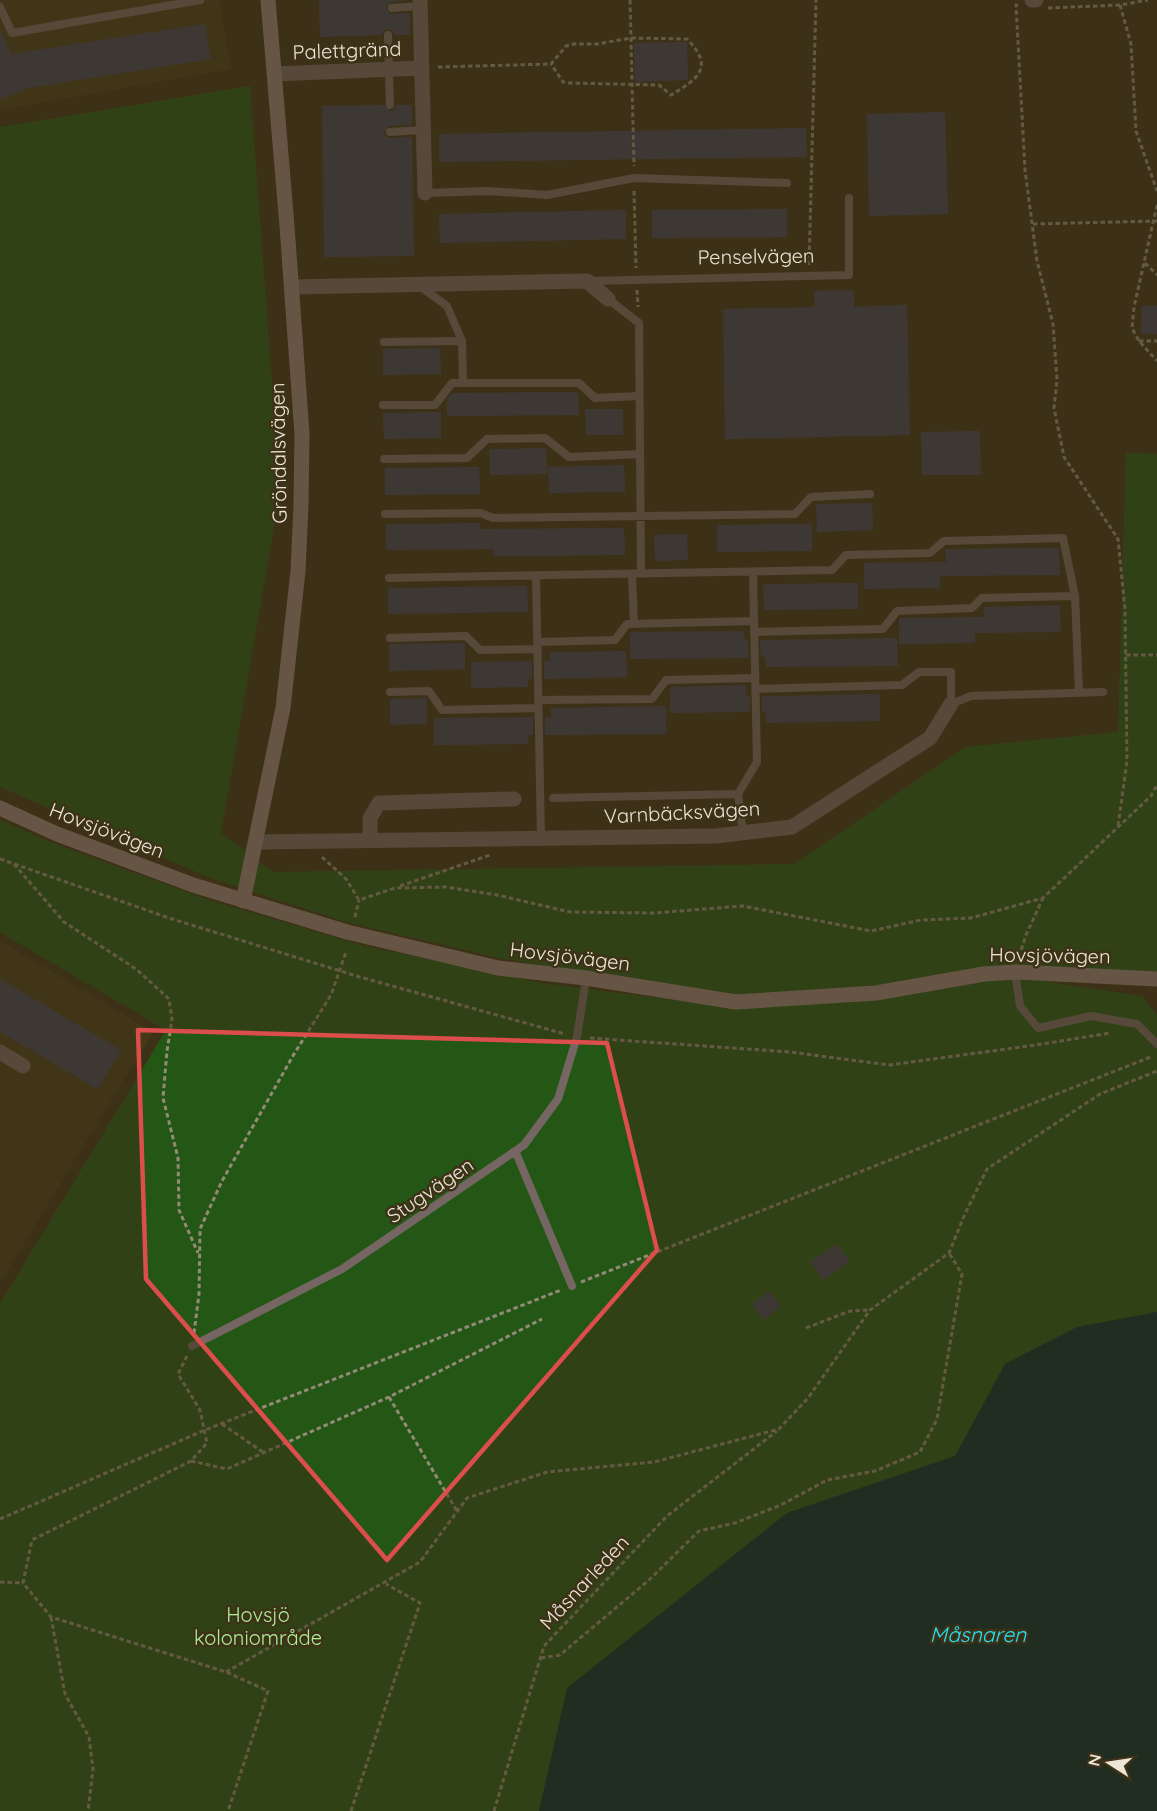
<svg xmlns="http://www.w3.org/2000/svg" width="1157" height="1811" font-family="Quicksand,sans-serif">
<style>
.built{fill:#473a18}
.green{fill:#245615}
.water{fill:#00292d}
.building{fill:#424059}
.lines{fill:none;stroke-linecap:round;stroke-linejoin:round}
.path{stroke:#948b76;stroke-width:3;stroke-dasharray:4.5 3;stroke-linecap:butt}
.lane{stroke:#756663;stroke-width:8}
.street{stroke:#756663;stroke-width:15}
.secondary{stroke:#99827c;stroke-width:15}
.marked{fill:none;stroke:#db4e4b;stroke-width:4.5;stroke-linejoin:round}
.labels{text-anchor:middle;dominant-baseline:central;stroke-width:5;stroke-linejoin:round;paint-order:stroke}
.street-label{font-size:20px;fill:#ede6d7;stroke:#3d3218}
.park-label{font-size:20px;fill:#a9f196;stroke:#3d3218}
.water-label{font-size:21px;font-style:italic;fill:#22e5f9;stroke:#3d3218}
</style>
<rect width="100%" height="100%" fill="#3d3218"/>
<path class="built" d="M0,0H219L231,69L0,110Z
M0,941L153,1032L0,1283Z"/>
<path class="green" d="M250,86L280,492L221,833L273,872L794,864L966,747L1118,732L1126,453L1157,454V974L1030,970L876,986L726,996L499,958L347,922L213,879L0,787V127Z
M0,820L50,842L206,899L360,945L541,983L720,1006L858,1002L987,978L1015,977L1142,996L1157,1015V1312L1077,1327L1006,1364L955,1456L787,1513L568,1688L539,1811H0V1304L166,1030L0,932Z"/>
<path class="water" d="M1157,1312V1811H539L567,1688L787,1513L955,1456L1005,1364L1077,1327Z"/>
<path class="building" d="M319,0H409L391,2L386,8L390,14L410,13V35H394L393,31L388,29L384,30L382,35L320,37Z
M205,24L211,59L28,88L0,100V29L11,54Z
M687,42L688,80L635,82L634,43Z
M384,105L390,111L394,110L396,105H412V125L389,126L384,132L385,136L390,138L412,137L414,256L324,257L322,106Z
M945,112L948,214L869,216L867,114Z
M806,128L807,157L439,162V134Z
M787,209V237L652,238V210Z
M626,210V239L440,243L439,214Z
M854,290V307L907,305L910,435L725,439L723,309L815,307L814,291Z
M1142,306H1157V334L1141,333Z
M440,348L441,374L383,375V349Z
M578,392L579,415L447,416V400L452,393Z
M585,409H623V435H586Z
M441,412V438L384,439L383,413Z
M980,431L981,475H922L921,432Z
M546,448L547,474L490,475L489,449Z
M624,465L625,492L549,493L548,467Z
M479,467L480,494L385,495V468Z
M872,503L873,530L817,532L816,504Z
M480,523V529L624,528L625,555L493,556V549L386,550V524Z
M812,524V551L717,552V525Z
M687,534L688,560L655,561L654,535Z
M1059,548L1060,575L940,576V588L864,589V563L946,562L945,549Z
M858,583V609L764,610L763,584Z
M527,586L528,612L388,614V588Z
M1060,605L1061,632L975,633V643L899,644V618L984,617V607Z
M744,631L745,640H748L749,658L630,659V632Z
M897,638L898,666L766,667L765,657H761L760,640Z
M465,643V669L389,671V644Z
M626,651L627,677L544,679V661H550V652Z
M532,661V679H528V687L471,688V662Z
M746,685V696H750V712L670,713V687Z
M880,694V721L766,723V712H762V696Z
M427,698V724L390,725V699Z
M666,706V734L545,735V717H551V708Z
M533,717V735H528L529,744L434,745V718Z
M0,979L121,1050L98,1089L0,1032Z
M837,1244L850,1262L823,1280L810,1262Z
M769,1291L781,1306L764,1320L752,1304Z"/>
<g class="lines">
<path class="path" d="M630,0L634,166
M1120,5L1131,44L1136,131L1157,191
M1018,6L1016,5L1025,170L1037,261L1053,324L1057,380L1054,408L1064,457L1118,539L1125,609L1127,761L1118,826
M1048,8L1120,5L1148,0
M438,67L551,64L566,46L574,44H597L631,38L687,39C715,67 698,79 671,95L659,85L569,83L563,82L551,64
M634,191L636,268
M1157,205L1134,307L1132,328L1139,341L1157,361
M1033,224L1157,221
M1145,263L1157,275
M809,265L816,0
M637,290L638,307
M1139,341H1157
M1126,655H1157
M322,857L346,879L359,900L395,888L446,887L497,895L570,912L654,913L743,906L871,931L921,920L971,918L1043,898L1151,796L1157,785
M0,859L172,919L360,977L565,1034
M14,864L64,922L136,969L169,999L172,1020L167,1051L163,1098L178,1158L179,1210L198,1253
M400,886L490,855
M355,917L359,900
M1019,957L1026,935L1043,898
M590,1038L790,1052L889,1065L1036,1045L1110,1033
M581,1282L1153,1056
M806,1328L850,1311L870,1310
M194,1333L199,1294L200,1229L222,1181L294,1054L331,995L346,952
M187,1356L178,1374L200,1410L207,1443L191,1461L32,1540L23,1583L51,1617L226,1672L268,1691L228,1811
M389,1397L457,1511
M222,1424L263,1452
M191,1461L227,1469L389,1397L542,1319
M0,1519L205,1430L561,1290
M0,1582L23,1583
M51,1617L65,1694L89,1737L93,1769L88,1811
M541,1658L560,1655L649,1580L699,1531L735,1523L781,1505L827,1480L875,1471L920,1452L937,1419L962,1274L949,1253
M226,1672L420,1562L467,1498L547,1472L654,1462L779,1429L808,1398L870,1310L949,1253L964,1216L987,1169L1100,1094L1157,1071
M351,1811L420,1603L386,1584
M494,1811L544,1646L667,1516L777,1431"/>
<path class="lane" d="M0,7L12,33L200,0
M392,8L420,6
M388,35L390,105
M390,132L423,130
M425,193L489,191L547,195L634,178L787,183
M588,281L849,275V198
M421,287L447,306L462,341L463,383
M608,299L639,323L641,574
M384,342L462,341
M383,405H435L452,383H579L595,398L639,396
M384,459L467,458L487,439L545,438L569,457L640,454
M385,514L481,513L493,518L795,514L811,497L870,494
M632,575L634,624
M536,576L541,838
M389,578L832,570L846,555L930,553L944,541L1063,538L1075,596L1079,692
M754,632L883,629L897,611L972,608L982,598L1075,596
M390,638L466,636L480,650L538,649
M538,642L615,640L627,624L754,621
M756,689L902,685L919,672H951V704L971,696L1103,692
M390,692L429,691L442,710L538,708
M538,700L652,699L666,680L755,678
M553,798L738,794
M743,833L738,794L757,762L753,572
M1015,972L1020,1006L1038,1028L1091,1016L1137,1024L1157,1044
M516,1153L572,1286
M192,1346L342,1269L524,1145L558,1099L577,1037L586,978"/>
<path class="street" d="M420,0L425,193
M1032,0H1036
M274,74L421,68
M292,287L587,281L608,299
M370,840V818L379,803L514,799
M256,842L716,836L792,827L930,738L951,704
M0,1052L23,1066"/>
<path class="secondary" d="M0,808L57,834L193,885L347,932L498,968L586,978L736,1002L876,993L984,974L1015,972L1157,979
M243,901L283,708L298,571L301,505L302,434L287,226L268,0"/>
</g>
<path d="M0 0H1157V1811H0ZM138,1030L607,1043L657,1250L387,1560L146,1279Z" fill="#3d3218" fill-opacity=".55" fill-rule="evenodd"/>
<path class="marked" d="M138,1030L607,1043L657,1250L387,1560L146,1279Z"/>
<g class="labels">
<g class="street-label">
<text transform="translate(347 50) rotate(-2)">Palettgränd</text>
<text transform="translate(756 256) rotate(-1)">Penselvägen</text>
<text transform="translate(278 453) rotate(-91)">Gröndalsvägen</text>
<text transform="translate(682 812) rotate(-3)">Varnbäcksvägen</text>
<text transform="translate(107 830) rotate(21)">Hovsjövägen</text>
<text transform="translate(1050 955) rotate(1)">Hovsjövägen</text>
<text transform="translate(570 956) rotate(7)">Hovsjövägen</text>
<text transform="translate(430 1190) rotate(-34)">Stugvägen</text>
<text transform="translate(584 1582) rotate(-47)">Måsnarleden</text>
</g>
<g class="park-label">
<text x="258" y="1614">Hovsjö<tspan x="258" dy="23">koloniområde</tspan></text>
</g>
<g class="water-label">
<text x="978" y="1634">Måsnaren</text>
</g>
</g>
<g transform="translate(1109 1763) rotate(282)" stroke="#3d3218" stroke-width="4.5" paint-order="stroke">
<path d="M0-4.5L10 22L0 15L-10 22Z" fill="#ede6d7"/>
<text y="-9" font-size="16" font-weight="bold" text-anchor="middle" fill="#ede6d7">N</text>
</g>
</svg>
